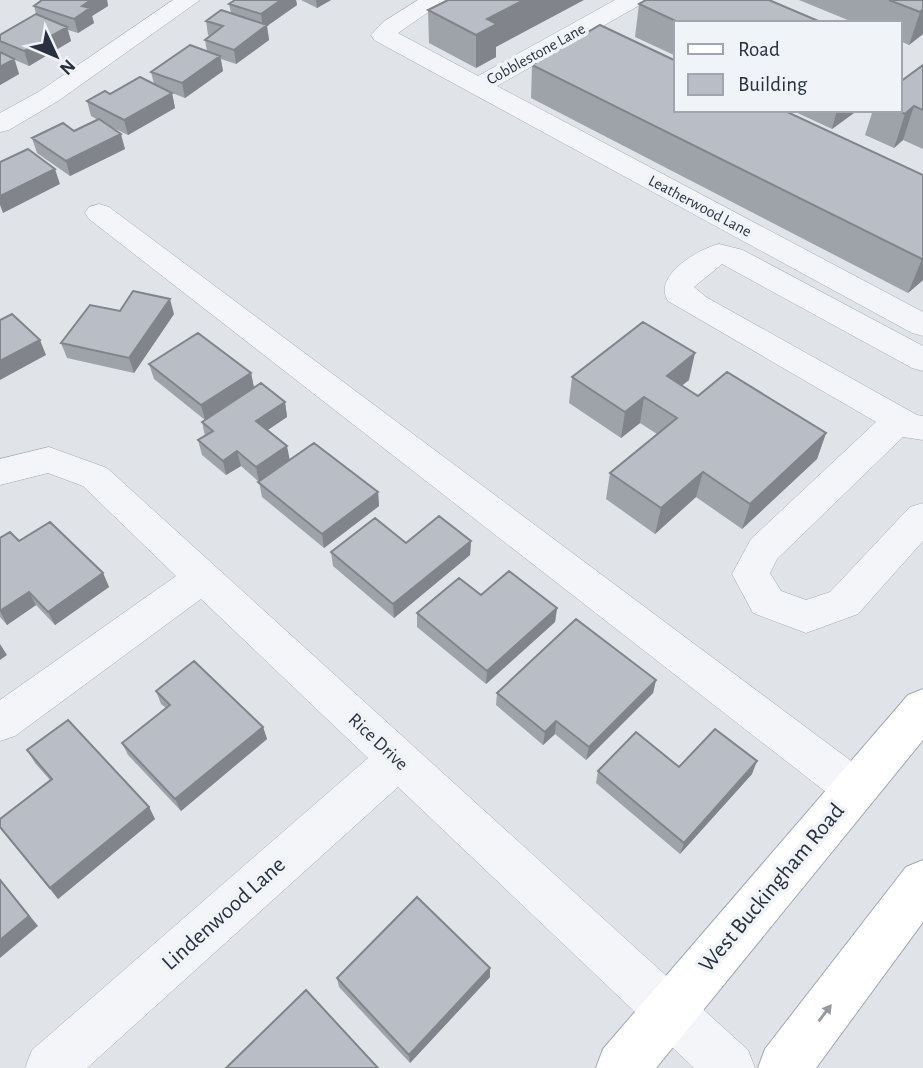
<svg xmlns="http://www.w3.org/2000/svg" width="923" height="1068" font-family="'Alegreya Sans',sans-serif">
<style>
.lines{fill:none;stroke-linecap:round;stroke-linejoin:round}
.minor-casing{stroke:#a5abb3;stroke-width:1}
.major-casing{stroke:#a0a8b5;stroke-width:2}
.minor{fill:#f3f5f8;fill-rule:evenodd}
.major{fill:#fff;fill-rule:evenodd}
.wall{fill:#9ea3aa}
.shaded-wall{fill:#81848b}
.building{fill:#b8bdc6;stroke:#81848b;stroke-width:2}
.oneway{fill:#9498a0}
.labels{text-anchor:middle;dominant-baseline:central;stroke-width:7;stroke-linejoin:round;paint-order:stroke}
.far-street-label{font-size:16px;fill:#293141;stroke:#f0f3f7}
.street-label{font-size:19px;fill:#293141;stroke:#f0f3f7}
.near-street-label{font-size:23px;fill:#293141;stroke:#f0f3f7}
</style>
<rect width="100%" height="100%" fill="#e0e4e9"/>
<g class="lines">
<defs>
<path id="minor" d="M173,0H200L58,101L9,130L0,132V113L40,91Z
M418,0H446L398,33L478,76L615,0H644L640,5L497,86L923,312V336L912,333L374,40L371,35L383,22Z
M99,204L109,207L870,775L877,789L870,803L855,809L840,803L89,219L85,213L89,207Z
M719,244L743,250L923,346V371L912,368L722,264L694,287L706,297L917,415L923,416V440L903,437L777,559L770,573L781,591L806,600L830,592L910,507L923,503V541L858,614L806,633L753,613L732,574L751,539L876,422L668,301C652,276 698,249 719,244Z
M49,447L107,468L748,1050L755,1068H694L398,787L87,1068H25L32,1050L368,758L201,599L15,736L0,741V700L176,576L83,486L48,473L0,485V459Z"/>
<path id="major" d="M923,689V740L656,1068H596L603,1049L908,695Z
M923,860V922L816,1068H758L765,1049L906,867Z"/>
</defs>
<use href="#minor" class="minor-casing"/>
<use href="#major" class="major-casing"/>
<use href="#minor" class="minor"/>
<use href="#major" class="major"/>
</g>
<path class="wall" d="M42,0H107L108,6L92,16L94,23L78,33L68,30L71,41L29,66L15,60L19,74L0,85V35L36,14L34,6Z
M235,0H296L297,5L267,26L269,40L236,64L221,59L223,71L185,98L172,93L175,108L128,135L109,126L125,149L70,176L37,153L32,138L74,131L98,120L91,116L87,101L110,94L154,84L151,72L207,51L205,40L210,36L208,35L206,21L231,13L229,4Z
M301,0H331L317,8Z
M448,0L496,47V57L476,68L429,43L428,10Z
M799,0H923V34L909,45L900,41V23H855Z
M639,4L823,23H676V56L635,37Z
M532,65L923,175V280L908,293L531,98Z
M923,65V149L903,140L894,148L865,135L873,110H900Z
M791,110H858L832,129Z
M120,311L174,314L134,373L67,358L61,343Z
M149,364L251,373L254,388L285,402L287,417L267,430L290,460L378,492L379,506L324,548L262,497L259,482L241,466L226,475L202,455L198,440L205,436L202,422L205,420L154,379Z
M572,377L689,380L682,385L698,396L826,433L817,459L742,529L696,497L655,534L606,499L610,473L657,434L640,423L621,438L569,403Z
M0,538L19,541L103,573L109,587L55,625L36,605L7,625L0,617Z
M471,541L470,555L394,618L333,566L331,552Z
M481,595L557,608L555,622L486,684L417,627V613Z
M656,680L653,693L586,760L555,734L543,745L496,705L497,693Z
M156,691L263,727L267,739L181,811L128,755L122,743L166,708L161,704Z
M27,750L149,807L155,819L58,899L0,828L50,780L35,763Z
M679,767L752,774L680,854L596,783L598,771Z
M490,977L410,1063L339,987L337,978Z"/>
<path class="shaded-wall" d="M91,0H107L108,6L92,16L94,23L78,33L74,19L82,6Z
M281,0H296L297,5L267,26L269,40L236,64L234,50L263,28L261,14Z
M316,0H331L317,8Z
M524,0H584L496,47V57L476,68V35L487,19Z
M923,9V34L909,45L920,12Z
M67,27L71,41L29,66L24,51Z
M220,56L223,71L185,98L182,83Z
M14,59L19,74L0,85V67Z
M172,93L175,108L128,135L124,120Z
M914,106L903,140L894,148L905,114Z
M837,110H858L832,129Z
M121,134L125,149L70,176L66,161Z
M55,169L60,184L3,213L0,205V196Z
M923,258V280L908,293L922,259Z
M170,299L174,314L134,373L129,358Z
M40,340L46,355L0,380V361Z
M695,353L689,380L661,402L667,376Z
M251,373L254,388L205,420L201,405Z
M644,397L640,423L621,438L625,412Z
M285,402L287,417L259,436L256,421Z
M826,433L817,459L742,529L750,504Z
M287,446L290,461L259,482L256,467Z
M237,451L241,466L226,475L223,461Z
M703,472L696,497L655,534L661,508Z
M378,492L379,506L324,548L322,534Z
M471,541L470,555L394,618L393,604Z
M103,573L109,587L55,625L48,612Z
M29,592L36,605L7,625L0,611Z
M557,608L555,622L486,684L487,671Z
M0,644L7,655L0,660Z
M656,680L653,693L586,760L589,747Z
M556,721L555,734L543,745L545,732Z
M263,727L267,739L181,811L175,799Z
M757,761L752,774L680,854L684,843Z
M149,807L155,819L58,899L50,888Z
M0,879L38,926L0,958Z
M490,968V977L410,1063L409,1055Z"/>
<path class="building" d="M42,0H91L82,6L90,8L74,19L34,6Z
M235,0H281L261,14L229,4Z
M448,0H524L487,19L497,24L476,35L428,10Z
M646,0H769L823,23H680L639,4Z
M889,0H923V9L920,12Z
M221,10L267,25L234,50L205,40L223,26L206,21Z
M36,14L67,27L24,51L0,41V35Z
M600,25L676,61V110H783L923,175V258L922,259L532,65Z
M190,45L220,56L182,83L151,72Z
M0,52L14,59L0,67Z
M923,65V110L914,106L905,114L897,110H900V82Z
M140,77L172,93L124,120L87,101L105,91L110,94Z
M99,119L121,134L66,161L32,138L63,123L74,131Z
M28,149L55,169L0,196V162Z
M133,291L170,299L129,358L61,343L90,305L120,311Z
M12,314L40,340L0,361V320Z
M643,322L695,353L667,376L698,396L727,372L826,433L750,504L703,472L661,508L610,473L677,418L644,397L625,412L572,377Z
M198,333L251,373L201,405L149,364Z
M261,383L285,402L256,421L287,446L256,467L237,451L223,461L198,440L213,431L202,422Z
M314,443L378,492L322,534L258,482Z
M439,516L471,541L393,604L331,552L375,518L406,543Z
M50,522L103,573L48,612L29,592L0,611V538L10,532L19,541Z
M509,571L557,608L487,671L417,613L459,578L481,595Z
M576,619L656,680L589,747L556,721L545,732L497,693Z
M194,661L263,727L175,799L122,743L170,705L156,691Z
M68,720L149,807L50,888L0,827V819L52,779L27,750Z
M715,729L757,761L684,843L598,771L636,732L679,767Z
M0,880L29,916L0,940Z
M417,897L490,968L409,1055L337,978Z
M306,990L378,1068H226Z"/>
<defs><path id="oneway-solid" d="M-6-.8H1V-3.2L6.5 0L1 3.2V.8H-6Z" transform="scale(1.75)"/></defs>
<use class="oneway" href="#oneway-solid" transform="translate(825 1013) rotate(-53)"/>
<g class="labels">
<g class="far-street-label">
<text transform="translate(536 54) rotate(-29)">Cobblestone Lane</text>
<text transform="translate(700 206) rotate(28)">Leatherwood Lane</text>
</g>
<g class="street-label">
<text transform="translate(378 742) rotate(43)">Rice Drive</text>
</g>
<g class="near-street-label">
<text transform="translate(772 888) rotate(-50)">West Buckingham Road</text>
<text transform="translate(224 914) rotate(-42)">Lindenwood Lane</text>
</g>
</g>
<rect x="674" y="21" width="228" height="91" fill="#f0f3f7" stroke="#a0a5ae" stroke-width="2"/>
<rect x="688" y="44" width="35" height="10" fill="#ffffff" stroke="#a0a5ae" stroke-width="2"/>
<text x="738" y="56" font-size="21" fill="#293141">Road</text>
<rect x="688" y="74" width="35" height="21" fill="#b8bdc6" stroke="#a0a5ae" stroke-width="2"/>
<text x="738" y="91" font-size="21" fill="#293141">Building</text>
<g transform="translate(56 56) rotate(134)" stroke="#f0f3f7" stroke-width="5" paint-order="stroke">
<path d="M0-5L12 26L0 18L-12 26Z" fill="#293141"/>
<text y="-10" font-size="19" font-weight="bold" text-anchor="middle" fill="#293141">N</text>
</g>
</svg>
